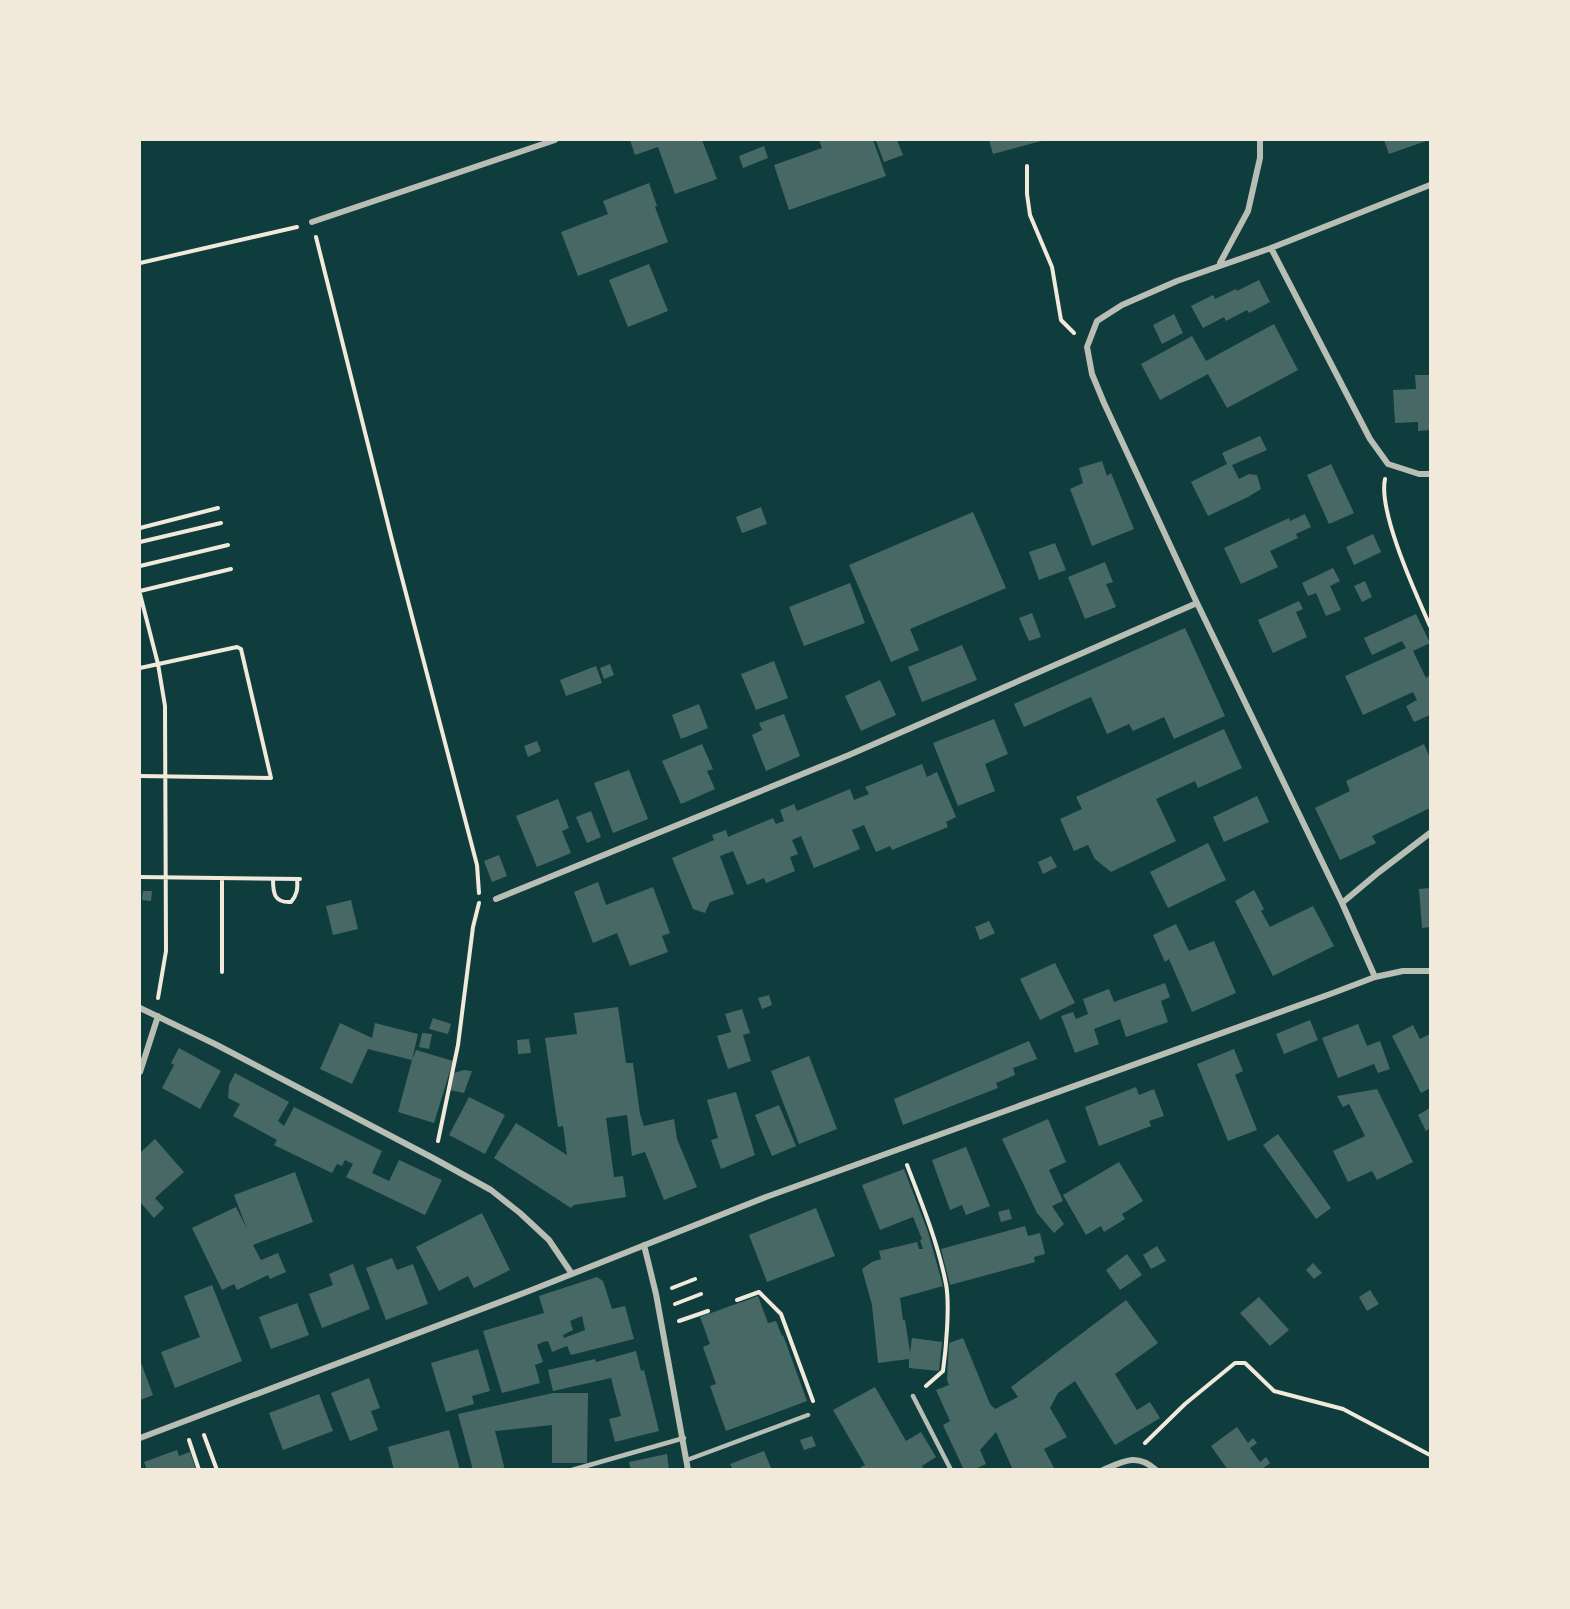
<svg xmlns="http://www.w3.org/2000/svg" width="1570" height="1609" font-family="'Fira Sans',sans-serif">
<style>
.building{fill:#486865;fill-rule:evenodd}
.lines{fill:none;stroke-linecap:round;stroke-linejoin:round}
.path{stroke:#f1e9da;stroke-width:4}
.service{stroke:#b8beb3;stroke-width:4.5}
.minor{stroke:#b8beb3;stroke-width:6}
</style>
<rect width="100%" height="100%" fill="#0f3d3e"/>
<path class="building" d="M630,140H702L717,179L675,194L658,147L635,155Z
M819,140H873L886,176L789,210L774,165L822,148Z
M881,140H897L903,155L884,162L876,141Z
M989,140H1045L993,154Z
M1384,140H1429L1389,154Z
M764,146L768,158L743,168L739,156Z
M649,183L657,206L655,207L668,242L578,276L561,232L608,214L603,201Z
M649,264L668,311L628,327L609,280Z
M1259,280L1270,302L1249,313L1247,310L1226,321L1224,317L1203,328L1191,306L1213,295L1215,299L1236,289L1237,291Z
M1174,314L1183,333L1162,344L1153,325Z
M1274,324L1298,370L1227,408L1208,374L1160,400L1141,364L1192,336L1206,361Z
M1415,375H1430V430L1418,431V422L1395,423L1393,390L1416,389Z
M1260,436L1267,450L1232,465L1239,479L1249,474L1257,475L1261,489L1248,497L1208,516L1191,482L1227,464L1222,453Z
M1102,461L1107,476L1111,473L1134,529L1092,546L1070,489L1083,483L1079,468Z
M1331,464L1354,513L1329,524L1307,475Z
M761,507L767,524L742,533L736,517Z
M973,512L1006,588L910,629L919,650L891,662L849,565Z
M1305,514L1311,527L1296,534L1298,538L1270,551L1278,567L1241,584L1224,548L1289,518L1290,521Z
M1373,534L1381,552L1354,565L1346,547Z
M1055,543L1066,570L1039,580L1029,552Z
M1105,562L1113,582L1106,584L1116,607L1085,619L1068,577Z
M1333,568L1340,581L1330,586L1341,610L1326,616L1316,593L1308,596L1302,583Z
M1365,581L1372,597L1362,602L1354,586Z
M850,583L865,623L804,646L789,607Z
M1299,601L1303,609L1296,612L1307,637L1273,653L1258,620Z
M1032,613L1041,637L1029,641L1019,618Z
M1416,614L1430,643L1413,651L1426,678L1430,675V715L1414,722L1406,706L1417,700L1413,692L1363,715L1345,676L1406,648L1402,641L1372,655L1364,638Z
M1185,628L1225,716L1174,739L1164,717L1133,731L1129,724L1107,734L1091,697L1024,727L1014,704Z
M962,645L977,680L922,702L908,667Z
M774,661L788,698L756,710L741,674Z
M610,664L614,675L604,679L600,668Z
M596,666L602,683L566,696L560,680Z
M880,680L896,715L861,731L845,696Z
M699,704L708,728L681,739L672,715Z
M784,714L800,756L766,771L752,735L762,730L759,723Z
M994,719L1008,754L985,764L995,791L958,806L933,743Z
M1224,729L1242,768L1198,788L1195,781L1156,799L1176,841L1111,872L1095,859L1088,845L1074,851L1060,819L1082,809L1076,797Z
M537,741L541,751L528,757L524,746Z
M702,744L713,769L707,771L715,789L681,804L662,761Z
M1424,744L1430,758V808L1372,836L1376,843L1340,860L1315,808L1350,791L1346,781Z
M922,764L927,777L937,772L956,817L946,822L948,827L892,850L890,846L876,852L864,825L852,830L860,849L814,868L801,836L792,840L798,854L790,857L795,871L766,883L764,878L747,885L733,851L720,856L734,894L710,902L705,913L693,909L672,858L714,840L712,835L726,830L728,837L773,818L776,824L784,821L780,810L794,804L797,811L850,789L854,800L869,794L865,787Z
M629,770L648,819L613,833L594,783Z
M1257,796L1269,822L1224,842L1213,817Z
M558,799L569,828L562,831L571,853L537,867L516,816Z
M591,811L601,837L587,843L576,817Z
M1208,843L1226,880L1168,908L1150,872Z
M499,855L507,876L492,882L484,861Z
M1051,856L1057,867L1043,874L1038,862Z
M598,882L606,905L653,887L670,933L662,936L668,952L630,966L617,933L593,943L574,892Z
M1430,888V927L1422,928L1419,889Z
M1254,890L1264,909L1261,911L1270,927L1313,906L1334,946L1273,976L1235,901Z
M143,891H152L151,901L142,900Z
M351,900L358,929L333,935L326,906Z
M989,921L995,933L980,940L975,927Z
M1176,924L1189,951L1214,941L1236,993L1192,1012L1169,959L1165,962L1153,935Z
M1055,963L1075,1003L1040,1020L1020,979Z
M1165,983L1170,997L1161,1001L1168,1022L1126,1037L1120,1019L1094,1029L1099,1044L1075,1053L1061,1016L1073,1012L1076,1019L1088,1014L1083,999L1109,989L1114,1002Z
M769,995L772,1005L762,1009L758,998Z
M618,1007L626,1063H633L640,1114L644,1126L674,1119L677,1139L697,1187L664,1200L645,1152L632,1156L627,1115L606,1118L614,1177L623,1176L626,1197L574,1205L571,1208L494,1158L516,1123L567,1155L563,1126L558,1127L545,1038L577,1034L574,1013Z
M742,1009L750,1033L743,1035L751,1061L728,1069L717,1036L731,1032L725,1014Z
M433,1018L451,1024L448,1034L429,1029Z
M1310,1020L1318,1040L1284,1054L1276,1034Z
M340,1023L372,1038L375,1023L418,1034L412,1060L416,1050L453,1061L434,1123L398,1112L412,1060L368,1049L352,1084L320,1069Z
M1358,1024L1367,1046L1380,1041L1390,1069L1378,1073L1374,1064L1338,1078L1322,1038Z
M1413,1025L1420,1039L1430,1034V1088L1421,1093L1392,1036Z
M422,1033L432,1034L429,1049L419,1047Z
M529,1039L531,1053L518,1054L517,1040Z
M1029,1041L1037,1059L1013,1068L1015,1075L996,1083L998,1088L903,1125L894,1099Z
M179,1048L221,1071L200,1109L162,1088L174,1065L171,1063Z
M1234,1049L1243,1071L1235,1075L1257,1130L1228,1141L1197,1064Z
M809,1056L837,1129L799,1144L771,1071Z
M464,1070L472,1071L464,1093L450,1090L454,1073Z
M235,1073L289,1102L278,1121L284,1126L294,1107L382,1151L372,1173L389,1181L399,1160L442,1180L425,1215L346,1177L353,1164L345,1160L342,1166L337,1164L332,1173L274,1145L277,1140L233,1116L240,1104L228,1098L229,1085Z
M1136,1087L1139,1095L1154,1089L1164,1116L1149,1121L1151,1126L1099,1146L1085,1107Z
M1377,1089L1413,1162L1377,1180L1372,1171L1348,1182L1333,1151L1365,1136L1349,1104L1343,1107L1337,1096Z
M736,1092L755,1155L721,1169L711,1140L718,1138L707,1100Z
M469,1097L505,1115L485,1154L449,1135Z
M779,1105L796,1146L772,1156L755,1115Z
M1430,1108V1128L1426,1131L1418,1115Z
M1048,1119L1066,1162L1049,1170L1063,1201L1052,1206L1064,1224L1054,1233L1037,1213L1002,1139Z
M1278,1134L1331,1208L1316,1219L1263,1145Z
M155,1139L184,1172L155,1198L164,1208L154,1218L140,1202V1153Z
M966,1147L990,1206L966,1215L962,1205L950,1210L932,1160Z
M1119,1162L1143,1201L1122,1214L1125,1219L1104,1232L1101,1226L1086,1235L1063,1195Z
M904,1169L928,1232L943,1286L900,1298L903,1320H905L910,1353L912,1338L942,1342L939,1371L909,1368V1359L878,1363L872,1305L862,1269L872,1262L881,1259L879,1251L917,1242L919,1249H923L920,1240L922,1239L913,1217L880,1230L862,1185Z
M295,1172L313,1222L253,1245L261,1260L278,1253L286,1272L270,1279L268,1275L237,1290L234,1284L222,1290L192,1228L236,1207L247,1229L234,1195Z
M816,1208L835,1256L767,1282L749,1235Z
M1009,1209L1012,1219L1001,1222L998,1212Z
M482,1213L510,1270L474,1288L468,1276L439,1291L416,1247Z
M1025,1226L1028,1236L1040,1233L1045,1254L1034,1257L1035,1262L950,1285L941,1249Z
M1157,1246L1166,1261L1151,1269L1143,1255Z
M1127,1254L1142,1275L1120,1290L1106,1270Z
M392,1258L397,1270L413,1264L428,1304L386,1320L366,1268Z
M1313,1263L1322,1273L1314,1279L1306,1270Z
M353,1264L370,1309L322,1328L309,1294L333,1285L329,1274Z
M597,1277L603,1281L612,1309L625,1306L634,1339L571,1355L567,1346L552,1352L548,1341L543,1342L537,1345L543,1362L535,1365L540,1383L502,1393L483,1331L544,1313L539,1296ZM582,1316L585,1330L564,1338L563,1335L573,1330L570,1321Z
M212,1285L242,1361L175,1388L161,1352L200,1337L184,1296Z
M1370,1290L1379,1304L1367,1311L1359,1297Z
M758,1296L768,1323L776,1321L782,1336L783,1335L807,1401L726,1431L710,1386L716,1384L703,1347L710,1344L700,1317Z
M1259,1297L1289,1330L1270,1346L1240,1313Z
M1126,1300L1158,1343L1115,1374L1137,1410L1150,1402L1160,1418L1115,1445L1075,1381L1058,1393L1050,1408L1067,1437L1044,1449L1055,1470H1013L996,1432L980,1450L986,1464L973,1470H964L943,1425L950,1421L936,1390L949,1385L947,1380L949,1343L963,1338L990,1404L995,1409L1018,1397L1011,1387Z
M297,1303L309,1335L271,1349L259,1317Z
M478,1349L490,1391L472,1396L474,1404L446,1412L431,1363Z
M636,1351L641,1371L644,1370L659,1431L615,1442L609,1419L621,1416L611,1378L553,1391L548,1370L595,1359L596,1362Z
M140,1360L153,1395L140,1400Z
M369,1378L380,1408L371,1411L378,1430L350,1441L331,1393Z
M875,1387L906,1441L921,1432L936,1457L922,1466L924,1470H856L865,1465L833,1410Z
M553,1393H588L587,1463H552V1425L495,1431L505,1470H473L458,1414Z
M319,1394L333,1431L283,1450L269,1413Z
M1237,1427L1248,1443L1253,1438L1257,1443L1250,1448L1260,1462L1266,1457L1270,1463L1261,1470H1228L1211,1446Z
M449,1430L460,1470H394L388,1447Z
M812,1436L816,1446L804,1450L800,1440Z
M177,1450L179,1456L190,1452L196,1470H147L144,1462Z
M764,1451L772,1470H733L730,1464Z
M667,1454L669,1470H631L629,1462Z"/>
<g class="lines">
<path class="path" d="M1027,166V194L1030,215L1052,267L1061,320L1074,333
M316,237L392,540L477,865L479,893
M140,263L297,227
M1385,479C1378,512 1416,594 1430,626
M140,528L218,508
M140,542L221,523
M140,566L228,545
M140,591L231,569
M140,594L158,664L165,706L166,951L158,998
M140,668L237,647L241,649L271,778L140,776
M140,877L300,879
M222,878V972
M273,879C273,893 274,903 291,902C297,895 298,889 297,879
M438,1141L458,1045L473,927L479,903
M907,1165C922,1204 938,1243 946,1284C950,1305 946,1349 943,1371L926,1386
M672,1288L695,1279
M737,1300L759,1292L781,1314L813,1401
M675,1304L701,1294
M679,1321L708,1311
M204,1435L217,1470
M189,1440L199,1470
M1145,1443L1185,1404L1235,1363H1245L1274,1391L1343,1409L1430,1455"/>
<path class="service" d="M913,1396L951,1470
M687,1460L808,1415
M572,1470L684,1438"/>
<path class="minor" d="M312,222L555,140
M1271,248L1370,439L1388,464L1419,474H1430
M1220,263L1248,211L1260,158V140
M496,899L849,755L1197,603
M1342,903L1379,872L1430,833
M1375,977L1342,903L1197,603L1104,403L1092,374L1087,347L1097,321L1122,305L1177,281L1271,248L1430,185
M140,1008L215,1044L433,1158L491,1190L520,1213L549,1240L572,1274
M140,1072L158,1016
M644,1245L656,1294L688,1470
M140,1438L529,1291L766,1197L1333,993L1375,977L1403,971H1430
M1103,1470C1124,1461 1137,1453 1156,1470"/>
</g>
<rect width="1570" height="1609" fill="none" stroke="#f1e9da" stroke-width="282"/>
</svg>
